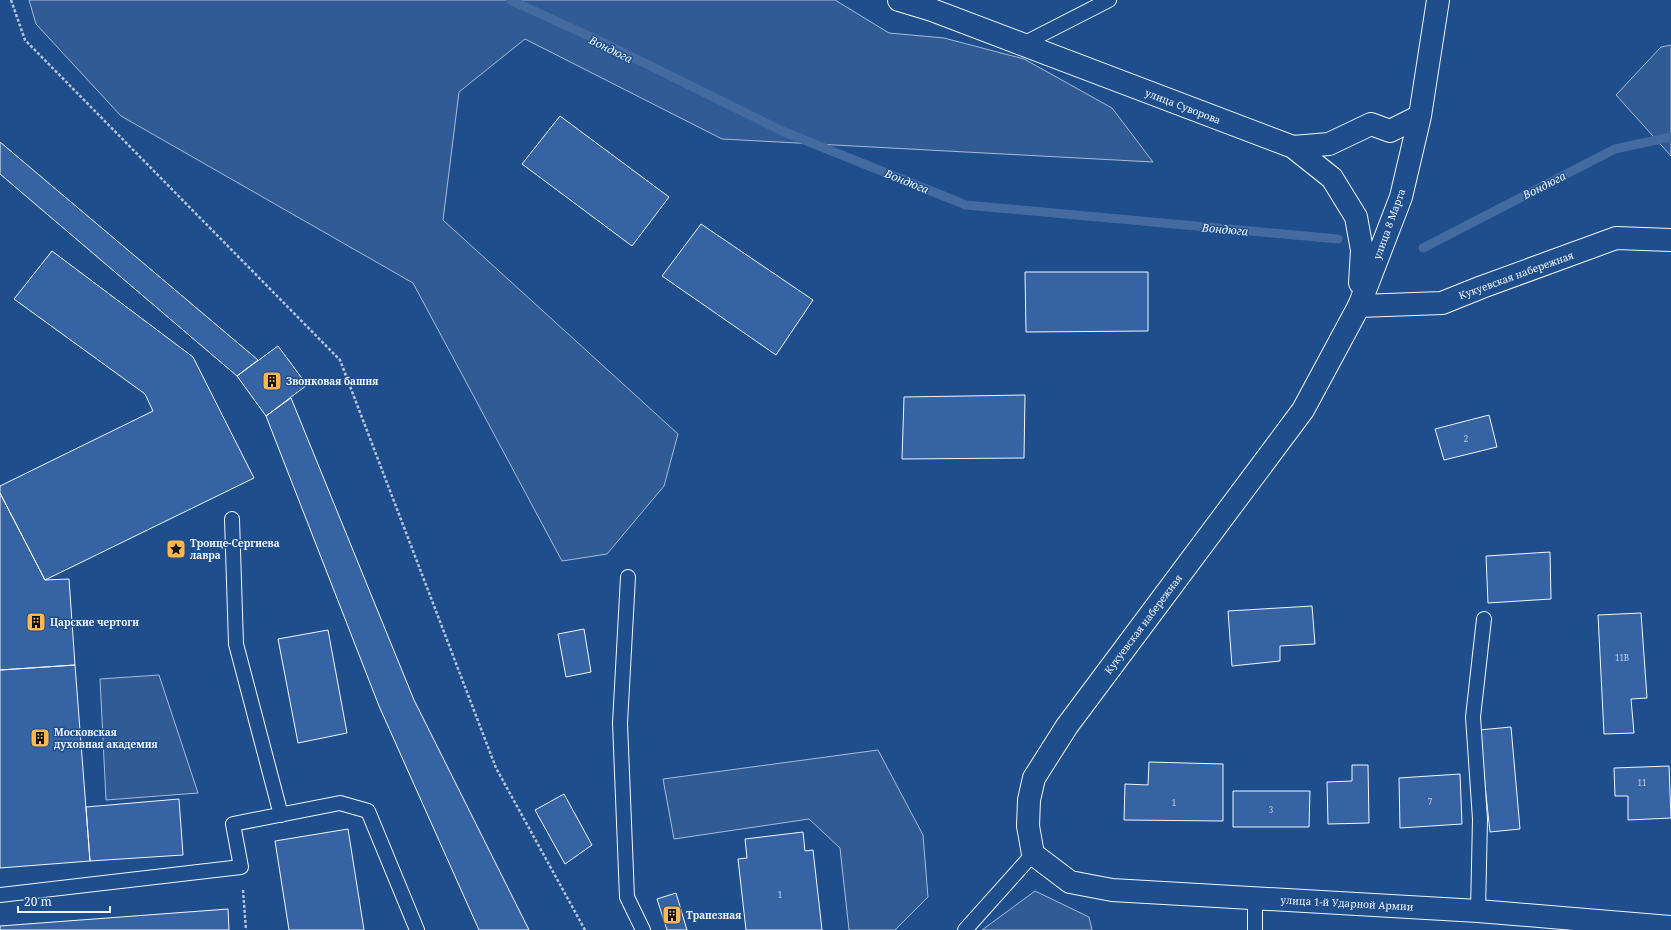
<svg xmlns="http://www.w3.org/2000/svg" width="1671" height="930" font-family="'Noto Serif',serif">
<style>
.built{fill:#305b95;stroke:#a8bbd7}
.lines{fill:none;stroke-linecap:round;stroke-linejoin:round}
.stream{stroke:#446ba0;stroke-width:9}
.building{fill:#3563a3;stroke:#f2f6ff}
.lane-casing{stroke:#f2f6ff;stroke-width:16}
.street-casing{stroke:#f2f6ff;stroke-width:24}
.secondary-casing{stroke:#f2f6ff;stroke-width:24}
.path{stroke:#b3c4dc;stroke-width:2.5;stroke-dasharray:3 2;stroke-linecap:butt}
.lane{stroke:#1f4e8c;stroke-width:14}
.street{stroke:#1f4e8c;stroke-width:22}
.secondary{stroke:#1f4e8c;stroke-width:22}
.labels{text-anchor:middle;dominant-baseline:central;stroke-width:3;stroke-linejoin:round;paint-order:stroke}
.number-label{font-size:8px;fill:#c3d1e8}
.street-label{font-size:10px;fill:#f2f6ff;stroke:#1f4e8c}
.poi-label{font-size:10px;font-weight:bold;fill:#f2f6ff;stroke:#1f4e8c;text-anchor:start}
.water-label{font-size:11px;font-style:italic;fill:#f2f6ff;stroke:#1f4e8c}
</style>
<rect width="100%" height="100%" fill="#1f4e8c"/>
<path class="built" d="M29,0H835L889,33L944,38L1024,59L1112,108L1153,162L722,139L525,39L459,92L443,220L678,434L664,486L607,554L562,561L413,283L121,116L36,24Z
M1671,45V156L1616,95L1661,47Z
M159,675L198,793L106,800L100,679Z
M878,750L923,835L928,897L895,930H849L840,848L809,819L674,839L663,779Z
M1035,891L1089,917L1092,930H982Z"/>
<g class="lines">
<path class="stream" d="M510,0L602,42L782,131L966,205L1338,239
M1423,248L1615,149L1671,137"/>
</g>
<path class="building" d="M560,116L669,197L632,246L522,164Z
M0,142L258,360L237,376L0,174Z
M701,224L813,300L776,355L662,276Z
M52,251L193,357L254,478L45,580L0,493V486L153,411L145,394L14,299Z
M1025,272H1148V331L1026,332Z
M278,346L307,385L266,416L237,376Z
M1025,395L1024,458L902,459L904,397Z
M291,398L414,700L529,930H479L379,706L266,416Z
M1489,415L1497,447L1444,460L1435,429Z
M0,493L45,580L69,579L75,665L0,670Z
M1550,552L1551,599L1488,603L1486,556Z
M1312,606L1315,644L1280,646V661L1232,666L1228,611Z
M1641,613L1647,698L1631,699L1634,733L1604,734L1598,615Z
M584,629L591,672L566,677L558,634Z
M328,630L347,733L298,743L278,639Z
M75,665L90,861L0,868V670Z
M1511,727L1520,829L1490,832L1479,730Z
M1149,762L1223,764V821L1124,820L1125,784L1148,785Z
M1352,765H1368L1369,823L1328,824L1327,782L1352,781Z
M1669,766L1671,818L1628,820V796H1615L1614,768Z
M1460,774L1462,824L1400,828L1399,778Z
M1233,791H1310L1309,827H1233Z
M564,794L592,845L565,864L535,810Z
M179,799L183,855L90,861L86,807Z
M348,829L364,930H289L275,841Z
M803,832L805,851L813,850L822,930H746L738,859L747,858L745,839Z
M676,893L687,930H667L657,899Z
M228,909L229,930H0V926Z"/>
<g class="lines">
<defs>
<path id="lane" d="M1023,44L1109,0
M232,519L236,644L281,815
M628,577L620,723L627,897L643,930
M0,895L241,867L233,824L340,803L368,811L417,930
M1478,911L1480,819L1473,717L1484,619
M965,930L1033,854
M1255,930V898"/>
<path id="street" d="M1359,306L1442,303L1482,287L1616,238L1671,240"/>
<path id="secondary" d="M899,0L932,10L1293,147L1332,178L1356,217L1362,250L1360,283
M1438,0L1420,116L1401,197L1359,306L1303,410L1067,726L1034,778L1029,800L1028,826L1033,854L1070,882L1112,890L1478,911L1671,927
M1293,147L1329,144L1371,124L1390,131L1420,116"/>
</defs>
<use href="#lane" class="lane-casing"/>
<use href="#street" class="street-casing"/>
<use href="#secondary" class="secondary-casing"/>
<path class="path" d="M11,0L25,40L340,360L496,768L585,930
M243,890L246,930"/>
<use href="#lane" class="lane"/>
<use href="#street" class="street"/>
<use href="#secondary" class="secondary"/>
</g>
<defs>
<symbol id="building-square" viewBox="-11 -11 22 22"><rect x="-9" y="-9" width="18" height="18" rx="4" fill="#ffb74d" stroke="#1f4e8c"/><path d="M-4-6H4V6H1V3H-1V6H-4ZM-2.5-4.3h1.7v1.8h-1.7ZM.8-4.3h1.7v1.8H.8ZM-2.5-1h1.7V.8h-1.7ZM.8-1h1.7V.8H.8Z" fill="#111"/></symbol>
<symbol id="sight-square" viewBox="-11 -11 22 22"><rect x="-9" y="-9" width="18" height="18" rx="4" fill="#ffb74d" stroke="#1f4e8c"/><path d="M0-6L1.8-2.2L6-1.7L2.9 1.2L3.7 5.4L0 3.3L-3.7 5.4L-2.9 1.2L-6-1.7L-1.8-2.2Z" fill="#111"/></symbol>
</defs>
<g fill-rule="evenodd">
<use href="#building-square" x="261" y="370" width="22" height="22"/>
<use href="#sight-square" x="165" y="538" width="22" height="22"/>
<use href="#building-square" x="25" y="611" width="22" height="22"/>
<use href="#building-square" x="29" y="727" width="22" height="22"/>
<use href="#building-square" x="661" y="904" width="22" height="22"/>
</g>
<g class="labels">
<g class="number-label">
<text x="1466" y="438">2</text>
<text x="1622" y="657">11В</text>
<text x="1642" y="782">11</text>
<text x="1430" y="801">7</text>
<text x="1174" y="802">1</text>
<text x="1271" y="809">3</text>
<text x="780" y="894">1</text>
</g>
<g class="street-label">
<text transform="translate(1183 106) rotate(21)">улица Суворова</text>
<text transform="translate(1389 224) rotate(-70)">улица 8 Марта</text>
<text transform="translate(1516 275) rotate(-20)">Кукуевская набережная</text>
<text transform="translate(1143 624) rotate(-53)">Кукуевская набережная</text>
<text transform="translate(1347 903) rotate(3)">улица 1-й Ударной Армии</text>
</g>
<g class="poi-label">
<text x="286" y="381">Звонковая башня</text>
<text x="190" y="543">Троице-Сергиева<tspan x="190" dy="12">лавра</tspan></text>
<text x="50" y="622">Царские чертоги</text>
<text x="54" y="732">Московская<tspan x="54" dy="12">духовная академия</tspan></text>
<text x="686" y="915">Трапезная</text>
</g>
<g class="water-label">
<text transform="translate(611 49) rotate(26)">Вондюга</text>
<text transform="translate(907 181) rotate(22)">Вондюга</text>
<text transform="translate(1544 185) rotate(-27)">Вондюга</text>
<text transform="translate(1225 229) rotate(5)">Вондюга</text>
</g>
</g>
<path d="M18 906v6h92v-6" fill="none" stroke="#f2f6ff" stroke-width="2"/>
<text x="24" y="906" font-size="12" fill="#f2f6ff" stroke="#1f4e8c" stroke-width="3" paint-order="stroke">20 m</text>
</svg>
